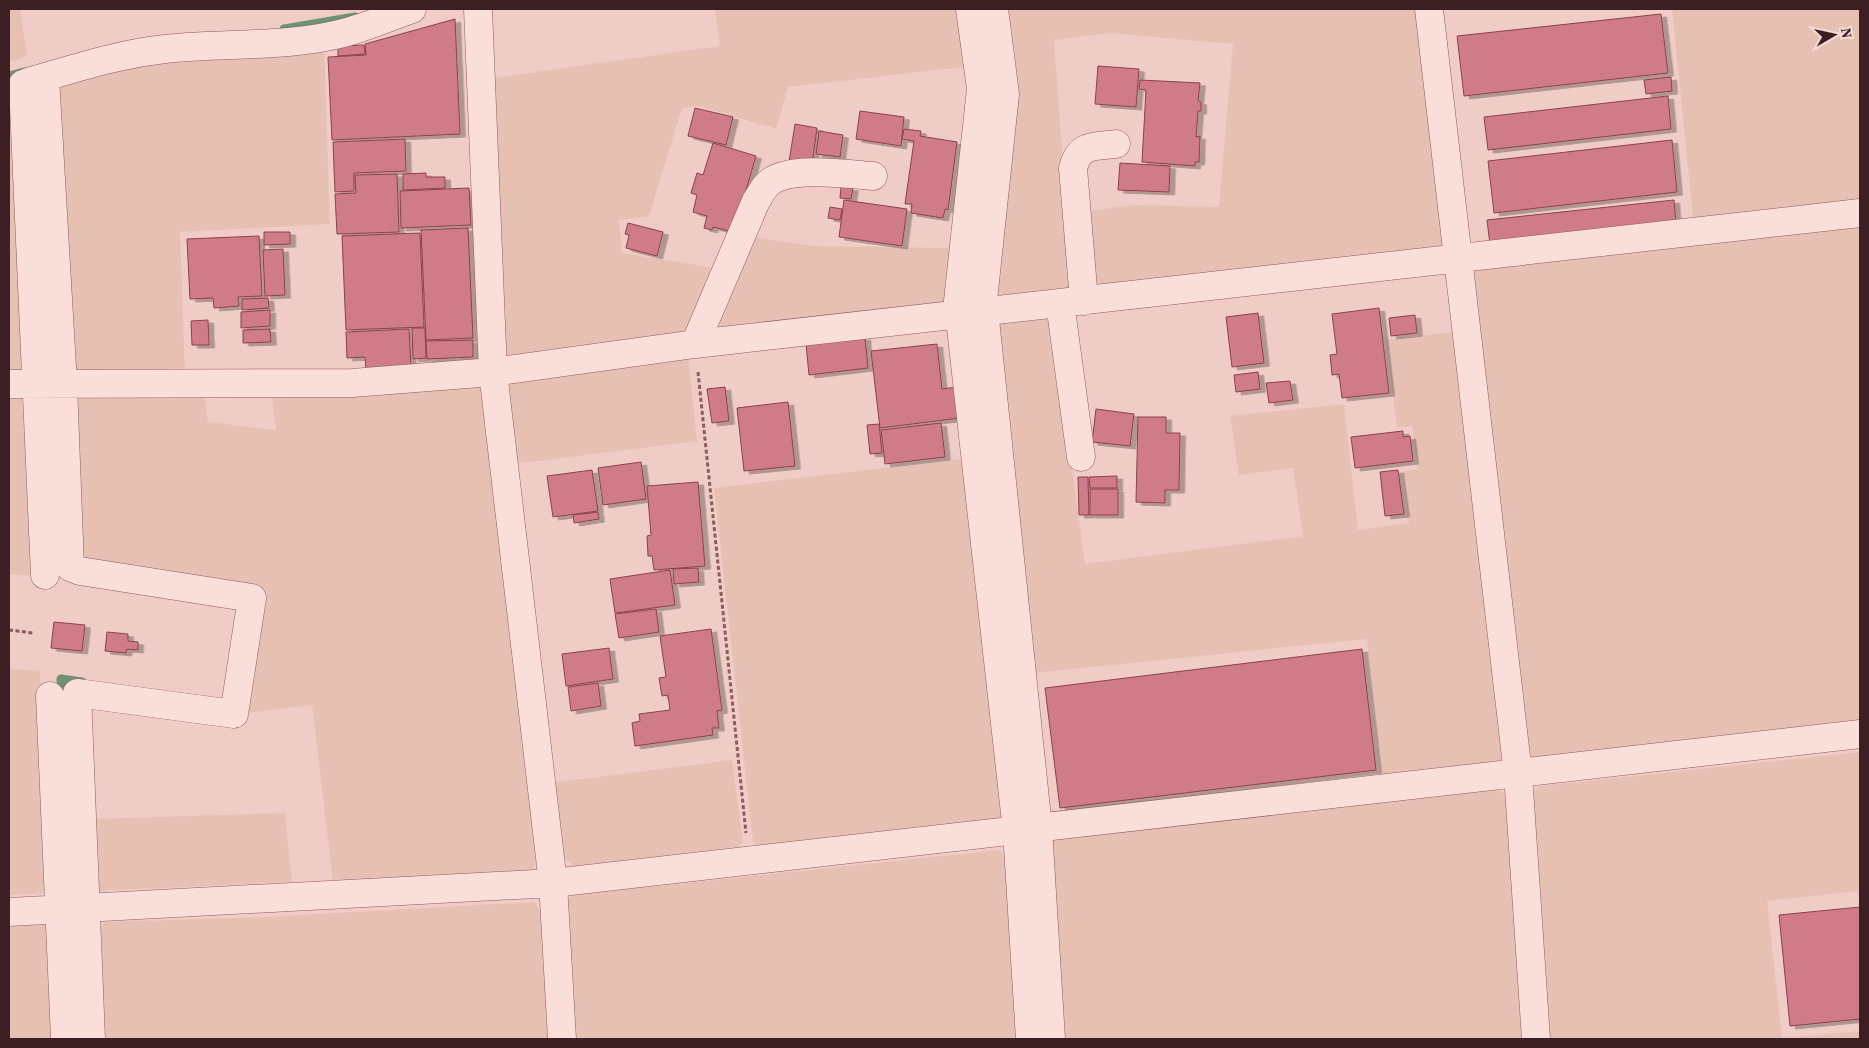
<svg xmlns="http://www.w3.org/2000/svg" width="1869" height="1048" font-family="'Source Serif 4',serif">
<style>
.farmland{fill:#e6c1b3}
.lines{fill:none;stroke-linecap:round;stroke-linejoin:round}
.stream{stroke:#6e9274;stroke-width:9}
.building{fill:#cf7b88;stroke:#8c404d;filter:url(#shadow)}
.minor-casing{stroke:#8c5b5d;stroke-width:29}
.path{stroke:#8c5b5d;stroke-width:3;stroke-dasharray:4 2.5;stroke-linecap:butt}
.minor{stroke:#fadeda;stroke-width:28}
</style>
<defs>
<filter id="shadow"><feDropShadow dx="5.5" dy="3" stdDeviation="0" flood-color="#0004"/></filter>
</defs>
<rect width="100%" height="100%" fill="#f0ccc6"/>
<path class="farmland" d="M9,9H20L27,56L9,62Z
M715,9H964L971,66L788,87L776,129L699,106L682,108L649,216L619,220L622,253L721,269L685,338L514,360L505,354L494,78L720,46Z
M1001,9H1419L1447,242L1439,250L1103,291L1095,284L1088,211L1135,205L1219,207L1233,44L1110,33L1054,40L1072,287L1060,294L991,302Z
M1672,9H1860V207L1694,227Z
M324,45L330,224L180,232L185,375L75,374L53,86L107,66Z
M9,103L26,375H9Z
M1860,218V722L1534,759L1525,751L1470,272L1480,263Z
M752,237L813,246L951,248L946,301L939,307L721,330L718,313Z
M1049,316L1052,321L1085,564L1303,536L1293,468L1239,475L1230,416L1344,404L1358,530L1409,523L1403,471L1418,469L1412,426L1397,428L1386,340L1452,332L1505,752L1499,766L1381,778L1367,639L1032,673L993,328L1001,320Z
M688,355L697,441L514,464L506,384Z
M480,382L538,861L529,873L333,882L312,705L247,713L260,592L83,567L75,393L204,392L208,422L276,430L271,392Z
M9,389L29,399L34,576L9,574Z
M969,458L1003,822L761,847L753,842L714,488Z
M9,669L40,671L49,885L41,894L9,895Z
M1860,752V891L1767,901L1782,1038L1860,1031V1039H1547L1531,794L1540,786Z
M732,760L743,842L738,847L573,866L560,854L551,783Z
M1498,789L1510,797L1526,1039H1058L1045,850L1055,838Z
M285,813L292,882L93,891L89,819Z
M999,850L1010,858L1022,1039H571L563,906L572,895Z
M534,902L542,912L549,1039H100L95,933L105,922L264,917Z
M44,924L52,931L57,1039H9V926Z"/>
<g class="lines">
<path class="stream" d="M284,29L355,17
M9,76L24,72
M62,700L61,679L82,682"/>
</g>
<path class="building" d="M1661,14L1668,73L1464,96L1457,36Z
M455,19L460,134L332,140L328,57L366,55L365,44Z
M364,45L365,54L338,56V46Z
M1098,66L1139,69L1136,107L1095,104Z
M1671,77L1672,91L1646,94L1644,80Z
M1140,80L1200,83L1198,101L1201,102V111H1198L1196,137L1200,136L1199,162H1195V166L1142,162L1146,90L1139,89Z
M1668,96L1671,129L1488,150L1484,117Z
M695,108L733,117L726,145L688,136Z
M860,111L904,117L901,146L856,139Z
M795,124L817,128L812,165L789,162Z
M904,129L921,131L920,136L957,142L948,210L945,209L943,218L911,213L912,204H905L914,141L902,139Z
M819,131L843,135L840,157L816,154Z
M405,139L406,171L354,173V191L335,192L333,142Z
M1672,140L1677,192L1494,213L1488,161Z
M713,143L756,156L736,225L732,223L729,231L713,227L712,230L704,228L707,216L693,212L697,195L691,193L697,173L703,175Z
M1120,163L1170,166L1169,192L1118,190Z
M426,173V177H445V188L403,190V174Z
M397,174L399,232L337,234L335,194L356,193L355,175Z
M841,187L853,188L851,199L840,198Z
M469,188L471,225L401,228L400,191Z
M844,200L907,209L902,246L839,237Z
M1674,200L1676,224L1490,245L1487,220Z
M830,207L842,209L840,220L828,218Z
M628,223L663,232L657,256L626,248L629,235L625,234Z
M468,228L473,338L426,340L421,230Z
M264,232H290V244L264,245Z
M420,233L424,327L346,330L342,236Z
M259,236L262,296L238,297L239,306L214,308L213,298L190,299L187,239Z
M283,249L285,295L265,296L263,250Z
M268,298L269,308L242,310V299Z
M1379,308L1389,393L1342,398L1339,374L1332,375L1330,355L1337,354L1332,314Z
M270,310V326L241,328V312Z
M1258,313L1264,363L1232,367L1226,317Z
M1415,315L1417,333L1391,336L1389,318Z
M208,320L209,345H192L191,321Z
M412,328H425L426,358L413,359Z
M270,329L271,342L243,343V330Z
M409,329L411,368L366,370L365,357L347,358L346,332Z
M865,337L868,368L809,375L806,344Z
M473,340V357L427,359L426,341Z
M937,344L942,389L957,387L960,418L880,428L871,351Z
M1258,372L1260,389L1236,392L1234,375Z
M1290,381L1293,400L1269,403L1266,383Z
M725,387L729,421L712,423L707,389Z
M788,402L795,466L744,471L737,408Z
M1096,409L1134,414L1130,446L1092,442Z
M1138,417H1166V433H1180L1179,490H1165V503L1136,502Z
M941,423L945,457L885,464L881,430Z
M879,424L882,453L870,454L867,425Z
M1403,431V437L1410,436L1413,461L1355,468L1351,437Z
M641,462L646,499L603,505L598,468Z
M592,470L598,511L553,517L547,476Z
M1398,470L1404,514L1385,516L1380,472Z
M1117,476V488H1090L1089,477Z
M1078,477H1088L1089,515H1079Z
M698,482L705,566L654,570L652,556H648L647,536L651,535L647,486Z
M1090,489H1118V515H1090Z
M598,512L599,519L574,523L573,515Z
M698,568L699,582L674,584L673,569Z
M670,570L675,605L615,613L610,579Z
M656,609L659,632L619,638L615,614Z
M54,622L85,625L82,651L51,648Z
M711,629L722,710L717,711L719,728H712L713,735L635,746L632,723L640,721L639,714L670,710L668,695L662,696L659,678L666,677L660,636Z
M107,632L128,634V641L138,642V650L127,649L126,653L105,651Z
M609,648L613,679L566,686L562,654Z
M1362,649L1376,770L1060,808L1045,688Z
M598,683L601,706L571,711L568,687Z
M1860,907V1019L1790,1026L1779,915Z"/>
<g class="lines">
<defs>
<path id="minor" d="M478,9L493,372L553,883L562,1039
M970,9L981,89L958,301L1017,831L1030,1039
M994,9L1005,94L983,300L1038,828L1051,1039
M1429,9L1518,774L1536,1039
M45,77L63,384L70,567L80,571L252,598L234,714L77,693L91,1039
M28,82C73,69 118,54 165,49C218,43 272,47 325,37C355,32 384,19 412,9
M23,84L45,575
M1084,301L1073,168C1080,143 1094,147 1116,144
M1060,303L1081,457
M695,344L756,201C760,195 764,186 770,182C791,166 846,174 873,176
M9,384L352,383L493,372L695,344L1860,213
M50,696L65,1039
M9,912L553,883L1860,734"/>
</defs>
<use href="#minor" class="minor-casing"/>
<path class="path" d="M698,372L746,833
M9,630L33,633"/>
<use href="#minor" class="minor"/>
</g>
<rect width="1869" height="1048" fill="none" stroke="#3c1f22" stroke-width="20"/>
<g transform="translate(1834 35) rotate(81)" stroke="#f7dbd6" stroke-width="4" paint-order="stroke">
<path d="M0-4L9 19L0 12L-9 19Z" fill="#3c1f22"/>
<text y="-8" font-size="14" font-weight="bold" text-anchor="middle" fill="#3c1f22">N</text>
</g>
</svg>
